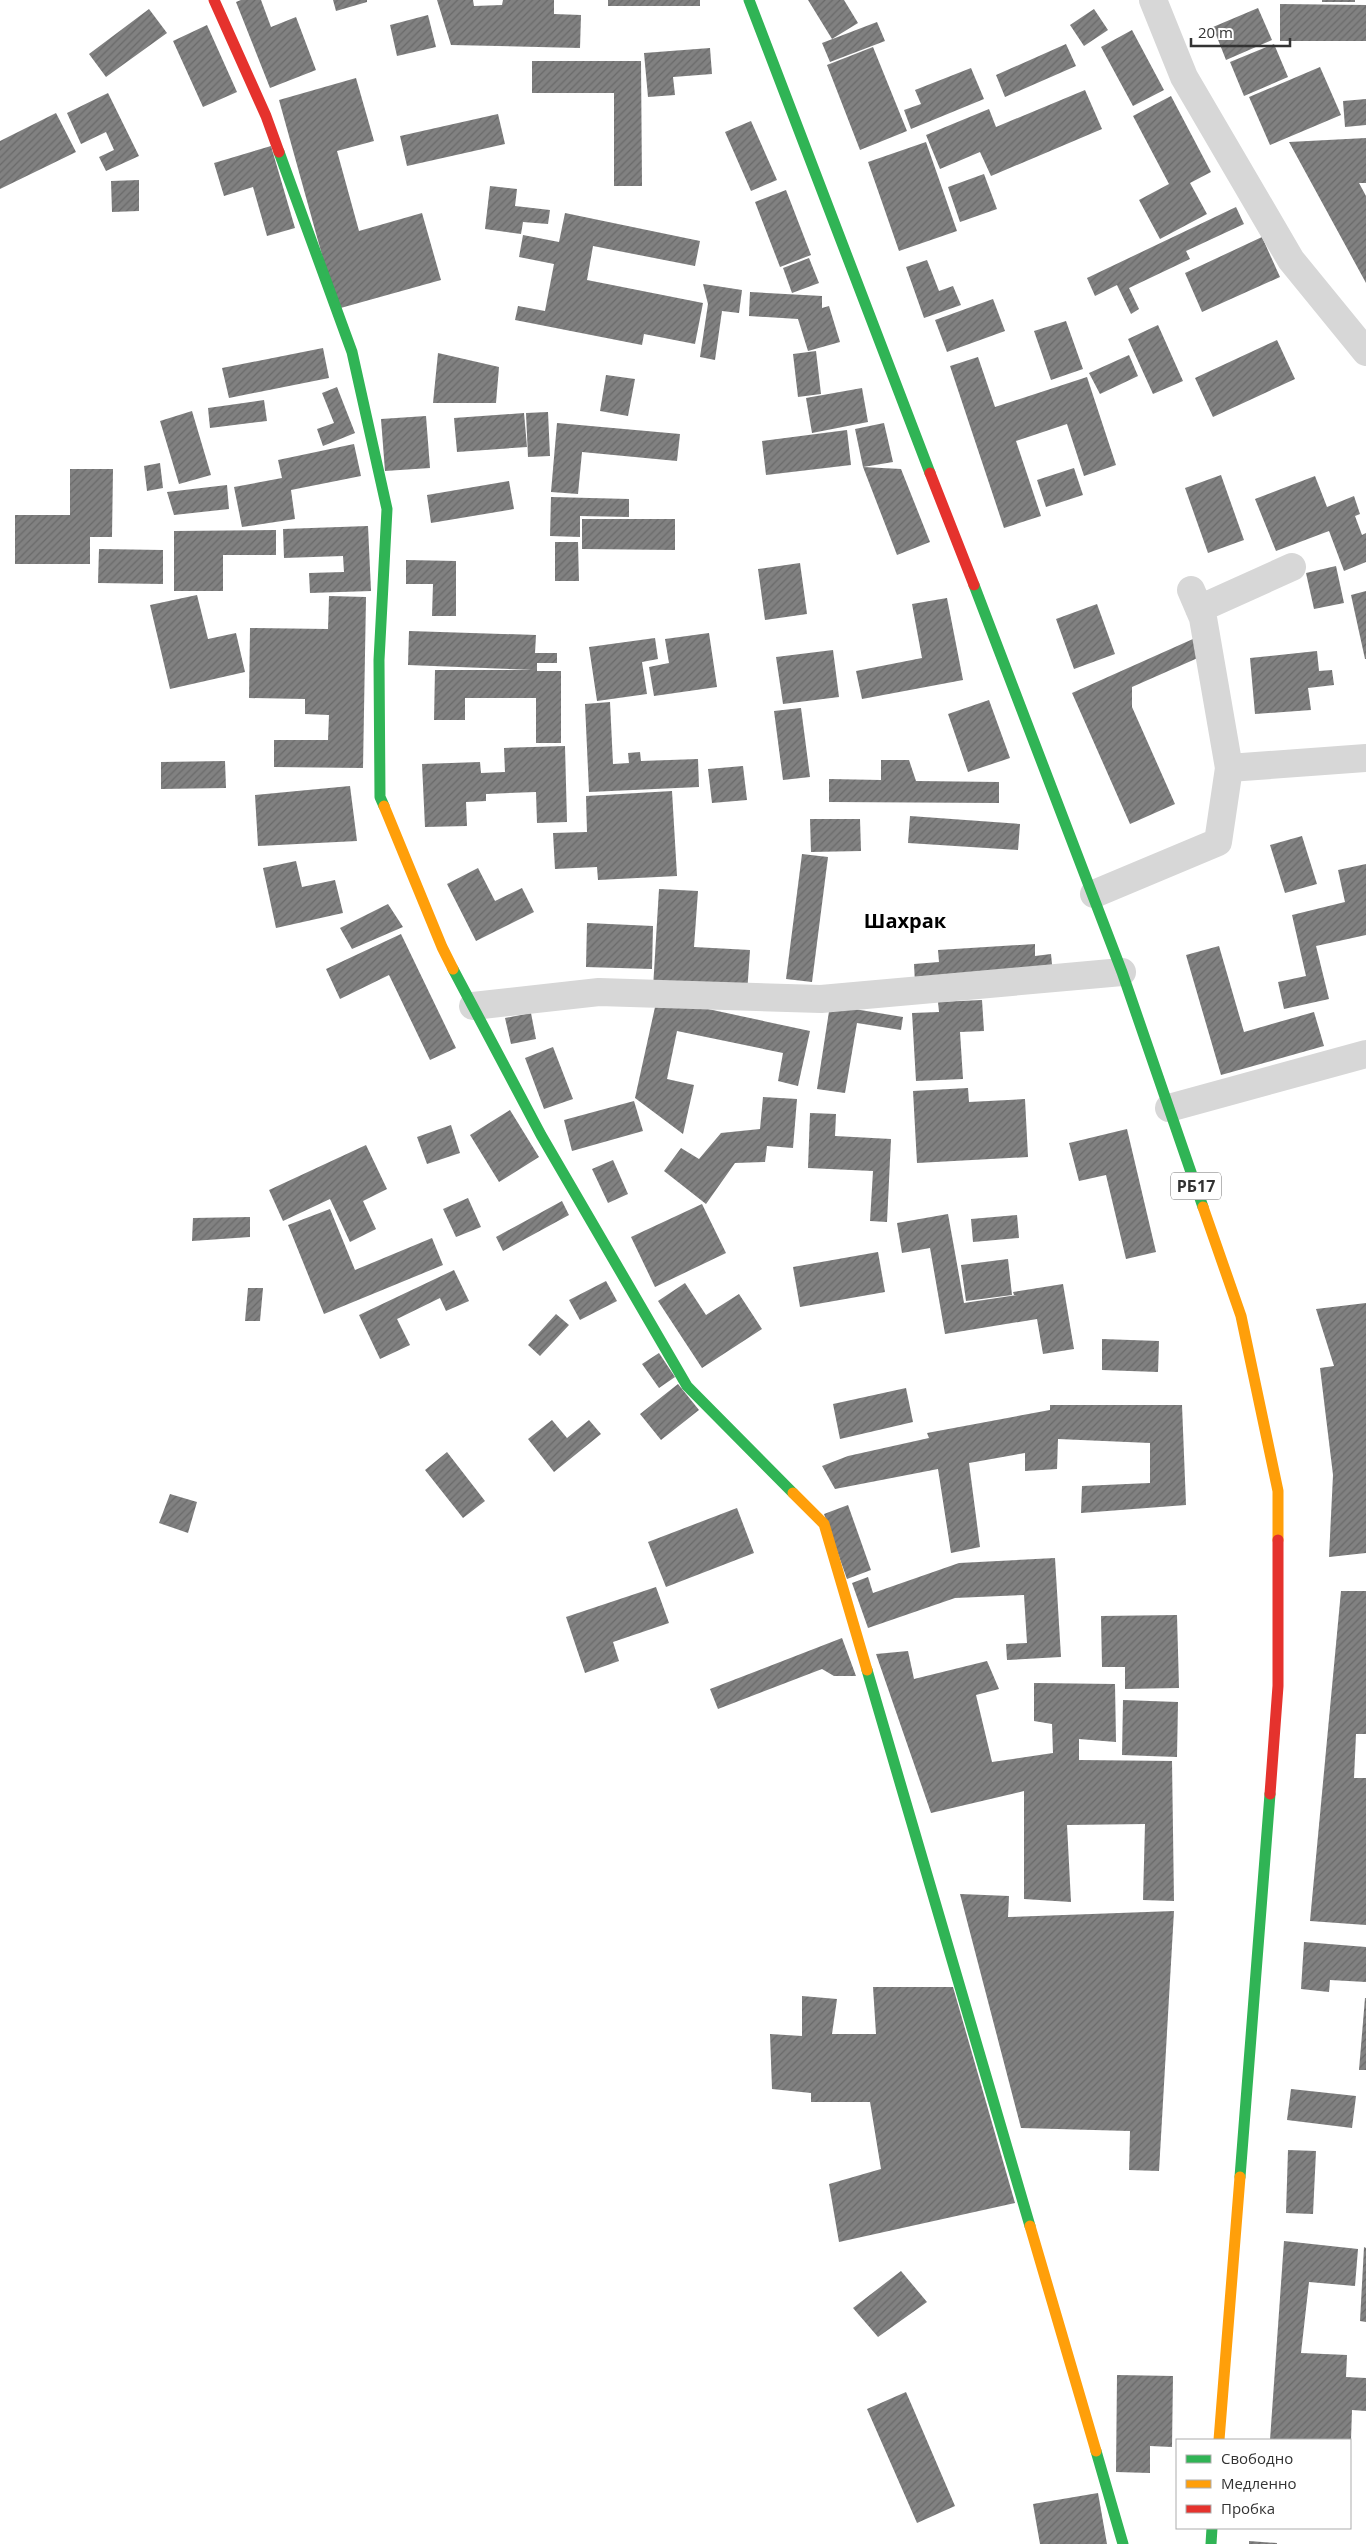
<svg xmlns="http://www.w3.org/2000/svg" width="1366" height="2544" font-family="'Open Sans',sans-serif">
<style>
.building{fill:url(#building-hatch)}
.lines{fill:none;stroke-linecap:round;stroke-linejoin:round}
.street{stroke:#d7d7d7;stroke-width:28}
.fast{stroke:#30b455;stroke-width:11}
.slow{stroke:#ff9f0a;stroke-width:11}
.jam{stroke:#e5322d;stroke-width:11}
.labels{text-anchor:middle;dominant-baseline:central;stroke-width:5;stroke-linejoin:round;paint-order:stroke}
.shield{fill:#fff;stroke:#707070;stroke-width:1}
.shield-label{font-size:16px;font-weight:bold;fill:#333}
.quarter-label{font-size:20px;font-weight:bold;fill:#000;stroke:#fff}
</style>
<defs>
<pattern id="building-hatch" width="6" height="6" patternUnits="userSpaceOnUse" patternTransform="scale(1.25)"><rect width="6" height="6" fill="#818181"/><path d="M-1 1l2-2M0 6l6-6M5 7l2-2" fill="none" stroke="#6a6a6a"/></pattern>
</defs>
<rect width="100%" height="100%" fill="#fff"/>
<path class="building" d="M241,0H261L271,27L296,17L316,70L270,88L236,2Z
M333,0H367V2L336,11Z
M437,0H473L474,6L502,5L503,0H554V14L581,15L580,48L451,45Z
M608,0H700V6H608Z
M808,0H844L858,23L832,39Z
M1322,0H1355V2H1322Z
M1280,4L1366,5V41H1280Z
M1258,8L1272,40L1226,60L1213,27Z
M149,9L167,33L106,77L89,54Z
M1094,9L1108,30L1084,46L1070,25Z
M428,15L436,47L397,56L390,25Z
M877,22L885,41L830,62L822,43Z
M207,25L237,92L203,107L173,41Z
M1132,30L1164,90L1133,106L1101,47Z
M1066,44L1076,66L1005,97L996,75Z
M1274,44L1288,77L1244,96L1230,62Z
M873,47L907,131L860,150L827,65Z
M710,48L712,74L673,77L675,95L648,97L644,53Z
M532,61H641L642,186H614V93H532Z
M1320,67L1341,115L1270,145L1249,97Z
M971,68L984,99L911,129L904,110L921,104L915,90Z
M356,78L374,141L337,151L359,231L422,213L441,280L337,309L279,100Z
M1085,90L1102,129L991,176L980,152L940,169L926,135L989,109L996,127Z
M108,93L139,156L106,171L99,157L114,150L106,132L81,144L67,113Z
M1171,96L1211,172L1190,183L1207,214L1160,239L1139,200L1169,184L1133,116Z
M1366,99V125L1345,127L1343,101Z
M56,113L76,152L0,189V141Z
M498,114L505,144L407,166L400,136Z
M751,121L777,180L751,191L725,132Z
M1366,138V183H1359L1366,196V283L1289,142Z
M926,142L957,231L899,251L868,162Z
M271,146L295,228L267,236L253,187L224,196L214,163Z
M984,174L997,209L960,222L948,187Z
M139,180V211L112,212L111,181Z
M490,186L517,189L515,206L550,210L548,224L523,222L521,234L485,229Z
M786,190L811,255L780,267L755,202Z
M1236,207L1244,224L1186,251L1190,259L1129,288L1139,309L1131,314L1117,285L1095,296L1087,278Z
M565,213L700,241L695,266L593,246L587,280L703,303L695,344L644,334L642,345L515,320L518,306L545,311L554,264L519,257L523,235L559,242Z
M1262,237L1280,277L1202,312L1185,273Z
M809,258L819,283L792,293L783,268Z
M927,260L939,291L953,286L961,305L924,318L906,267Z
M703,284L742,290L739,313L722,311L715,360L700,357L708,304Z
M750,292L822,296V308L829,306L840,342L808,351L798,319L749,316Z
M993,299L1005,331L947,352L935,320Z
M1066,321L1083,369L1051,380L1034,331Z
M1158,325L1183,381L1153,394L1128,339Z
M1277,340L1295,379L1213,417L1195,378Z
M323,348L329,378L229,398L222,368Z
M816,351L821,394L798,397L793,354Z
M438,353L499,367L496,403H433Z
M1129,355L1138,376L1100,394L1089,373Z
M978,357L995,407L1087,377L1116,465L1084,476L1067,424L1016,441L1041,516L1004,528L950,366Z
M606,375L635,379L628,416L600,411Z
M337,387L355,433L323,446L317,429L334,423L322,393Z
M862,388L868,422L812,433L806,398Z
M264,400L267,421L210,428L208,408Z
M192,411L211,475L179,484L160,421Z
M548,412L550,456L528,457L526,413Z
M524,413L527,447L457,452L454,418Z
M426,416L430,468L385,471L381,419Z
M557,423L680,434L677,461L582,452L578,494L551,492Z
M884,423L893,462L863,467L855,429Z
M847,430L851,465L766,475L762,441Z
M354,444L361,476L291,490L295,519L242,527L234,487L282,478L278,460Z
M160,463L163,488L147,491L144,466Z
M863,467L901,469L930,542L897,555Z
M1074,468L1083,495L1046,507L1037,480Z
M70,469H113L112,537H90V564H15V515H70Z
M1221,475L1244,540L1208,553L1185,488Z
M1315,476L1327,507L1354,496L1360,514L1355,516L1362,535L1366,533V562L1344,571L1329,531L1276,551L1255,499Z
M509,481L514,509L431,523L427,495Z
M227,485L229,509L174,515L167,492Z
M551,497L629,499V517L580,516V537L550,536Z
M582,519H675V550L582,549Z
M368,526L371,591L310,593L309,573L344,572L343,556L284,558L283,529Z
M276,530V555H223V591H174V531Z
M555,542H578L579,581H555Z
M99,549L163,550V584L98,583Z
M406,560L456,561V616H432L433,584H406Z
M800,563L807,614L765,620L758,569Z
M1336,566L1344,603L1314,609L1306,573Z
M1366,591V659H1365L1351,595Z
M197,595L208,639L236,633L245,672L170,689L150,605Z
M329,596L366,597L363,768L274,767V740H328L329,715L305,714V699L249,698L250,628L328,629Z
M947,598L963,680L862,699L856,671L922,658L912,604Z
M1097,604L1115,654L1074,669L1056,619Z
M409,631L536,635L535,653H557V663H537V671H561V743H536V698H465V720H434L435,670H533L408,665Z
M709,633L717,687L654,696L649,667L669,663L665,639Z
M655,638L658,659L642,662L647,694L597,701L589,647Z
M1193,639L1200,657L1132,687V707L1175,804L1130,824L1072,693Z
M833,650L839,697L783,704L776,657Z
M1317,651L1319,671L1332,670L1334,685L1308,688L1311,710L1255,714L1250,658Z
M989,700L1010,758L968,772L948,714Z
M610,702L613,764L629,763L628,753L640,752L641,761L698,759L699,787L589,792L585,704Z
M801,708L810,777L783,780L774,711Z
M565,746L567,822L537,823L536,792L486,794V801L466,802L467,826L425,827L422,764L480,762L481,773L505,772L504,748Z
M881,760H909L916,781L999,782V803L829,802V779L881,780Z
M225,761L226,788L161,789V762Z
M743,766L747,800L712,803L708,769Z
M350,786L357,841L258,846L255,795Z
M672,791L677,876L598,880L597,867L555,869L553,833L587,832L586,796Z
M910,816L1020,824L1018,850L908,843Z
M810,819H860L861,851L811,852Z
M1302,836L1317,884L1285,893L1270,845Z
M802,854L828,857L812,982L786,979Z
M296,861L302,887L335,880L343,913L276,928L263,868Z
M1366,864V935L1316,946L1329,999L1284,1009L1278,982L1306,976L1292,915L1345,902L1338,870Z
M478,868L495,901L522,888L534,912L476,941L447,884Z
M659,889L698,891L694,947L750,950L747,994L653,988Z
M388,904L403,927L352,949L340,928Z
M587,923L653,926L652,969L586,967Z
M401,934L456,1048L430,1060L389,975L340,999L326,969Z
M1035,944V956L1051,954L1053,974L915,983L914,964L939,962L938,950Z
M1219,946L1244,1032L1314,1012L1324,1046L1221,1075L1186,955Z
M657,998L810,1031L798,1086L778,1081L783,1053L677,1031L667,1079L694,1085L683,1134L635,1098Z
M982,1000L984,1031L960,1032L963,1079L916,1081L912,1013L939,1012L938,1002Z
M830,1005L903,1017L901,1030L857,1023L845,1093L817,1089Z
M531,1013L536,1039L511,1044L505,1018Z
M553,1047L573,1099L544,1109L525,1058Z
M968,1088L969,1102L1025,1099L1028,1157L917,1163L913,1091Z
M763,1097L797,1099L793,1148L767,1146L765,1162L735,1163L706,1204L664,1171L681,1148L699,1159L721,1133L760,1129Z
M634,1101L643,1131L572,1151L564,1120Z
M510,1110L539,1157L499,1182L470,1135Z
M810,1113L836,1114L835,1136L891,1139L887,1222L870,1221L873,1171L808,1168Z
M451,1125L460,1153L427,1164L417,1137Z
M1127,1129L1156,1252L1126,1259L1106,1175L1079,1181L1069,1143Z
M366,1145L387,1189L363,1201L376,1229L350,1242L330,1199L283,1221L269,1190Z
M613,1160L628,1194L608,1203L592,1169Z
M468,1198L481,1227L456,1237L443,1209Z
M562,1201L569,1215L503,1251L496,1237Z
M702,1204L726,1253L655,1287L631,1237Z
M330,1209L355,1270L432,1238L443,1265L324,1314L288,1225Z
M948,1214L964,1303L1017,1295H1014L1013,1292L1063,1284L1074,1349L1043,1354L1037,1319L945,1334L930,1248L902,1253L897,1223Z
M1017,1215L1019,1238L973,1242L971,1219Z
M250,1217V1237L192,1241L193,1218Z
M878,1252L885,1292L800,1307L793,1267Z
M1008,1259L1012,1295L966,1301L961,1265Z
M454,1270L469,1301L446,1311L440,1298L397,1319L410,1345L380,1359L359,1315Z
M606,1281L617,1301L580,1320L569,1300Z
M685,1283L706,1315L739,1294L762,1329L702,1368L658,1301Z
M248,1288H263L260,1321H245Z
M1366,1303V1553L1329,1557L1333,1475L1320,1368L1334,1366L1316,1309Z
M556,1314L569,1325L540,1356L528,1345Z
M1102,1339L1159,1341L1158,1372L1102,1370Z
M659,1353L675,1377L659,1388L642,1364Z
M678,1384L699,1410L661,1440L640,1414Z
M906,1388L913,1422L840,1439L833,1404Z
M1050,1405H1182L1186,1505L1081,1513L1082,1486L1150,1483V1443L1058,1439L1057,1469L1025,1471V1453L969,1463L980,1547L951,1553L938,1469L835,1489L822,1466L848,1456L929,1438L927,1433L1050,1410Z
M552,1420L567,1438L589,1420L601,1434L554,1472L528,1439Z
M447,1452L485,1501L463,1518L425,1470Z
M170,1494L197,1502L188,1533L159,1523Z
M848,1505L871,1570L847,1579L824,1514Z
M737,1508L754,1553L666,1587L648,1542Z
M1055,1558L1061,1657L1007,1660L1006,1644L1027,1643L1024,1595L955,1598L868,1628L852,1583L868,1577L873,1593L959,1563Z
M656,1587L669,1623L613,1642L619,1661L585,1673L566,1617Z
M1341,1591H1366V1734H1356L1354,1778H1366V1925L1310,1921Z
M1177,1615L1179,1688L1125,1689V1667H1102L1101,1616Z
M842,1638L856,1676H834L822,1669L718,1709L710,1689Z
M908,1651L914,1679L987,1661L999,1689L976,1695L992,1762L1053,1753L1052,1724L1034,1721V1683L1115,1684L1116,1742L1079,1739V1760L1172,1761L1174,1901L1143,1900L1145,1824L1067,1825L1071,1902L1024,1899V1791L931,1813L876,1654Z
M1123,1700L1178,1702L1177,1757L1122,1755Z
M960,1894L1009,1896L1008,1917L1174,1911L1159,2171L1129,2170L1130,2131L1021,2128Z
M1304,1942L1366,1947V1982L1330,1980L1329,1992L1301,1989Z
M873,1987H953L1015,2203L839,2242L829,2184L881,2169L870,2102H811V2093L772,2089L770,2034L802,2036V1996L837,1999L832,2034H876Z
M1365,1998H1366V2070H1359Z
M1291,2089L1356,2096L1352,2128L1287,2120Z
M1288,2150L1316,2151L1313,2214L1286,2213Z
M1284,2241L1358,2249L1355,2286L1309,2282L1301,2353L1347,2355L1346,2377L1366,2378V2411L1352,2410L1351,2440H1270Z
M1364,2247L1366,2248V2322L1360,2321Z
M901,2271L927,2302L878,2337L853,2308Z
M1117,2375L1173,2376L1172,2447L1150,2446V2473L1116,2472Z
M906,2392L955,2506L917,2523L867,2409Z
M1098,2493L1107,2544H1040L1033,2504Z
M1249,2541L1277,2543V2544H1249Z"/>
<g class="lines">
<path class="street" d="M1153,0L1184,77L1291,260L1366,352
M1191,590L1203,618L1229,768
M1199,609L1292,567
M1094,894L1218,842L1229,768L1366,758
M473,1006L599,992L821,999L1122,972
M1169,1108L1366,1054"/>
<path class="fast" d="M749,0L930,473
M279,152L352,352L387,509L379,660L380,797L384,806
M974,585L1122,972L1203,1207
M453,969L541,1135L687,1386L793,1493
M867,1670L1030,2226
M1240,2177L1270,1794
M1096,2451L1123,2544
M1211,2544L1212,2528"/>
<path class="slow" d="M384,806L442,947L453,969
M1203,1207L1241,1316L1278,1491V1540
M793,1493L824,1524L867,1670
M1030,2226L1096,2451
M1219,2440L1240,2177"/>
<path class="jam" d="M214,0L266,116L279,152
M930,473L974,585
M1270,1794L1278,1686V1540"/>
</g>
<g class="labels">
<rect class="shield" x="1171" y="1172.5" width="50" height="27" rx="4"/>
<g class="shield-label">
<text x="1196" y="1186">РБ17</text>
</g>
<g class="quarter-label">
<text x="905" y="920">Шахрак</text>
</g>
</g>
<rect x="1176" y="2439" width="175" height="90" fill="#ffffff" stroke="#adadad"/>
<rect x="1186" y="2455" width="25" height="8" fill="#30b455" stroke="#adadad"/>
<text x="1221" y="2464" font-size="15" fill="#333333">Свободно</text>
<rect x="1186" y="2480" width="25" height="8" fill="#ff9f0a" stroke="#adadad"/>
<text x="1221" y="2489" font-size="15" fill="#333333">Медленно</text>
<rect x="1186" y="2505" width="25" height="8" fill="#e5322d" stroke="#adadad"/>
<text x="1221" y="2514" font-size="15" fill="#333333">Пробка</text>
<path d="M1191 38v8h99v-8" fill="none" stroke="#333333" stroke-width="2.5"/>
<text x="1198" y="38" font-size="15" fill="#333333" stroke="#ffffff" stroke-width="4" paint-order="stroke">20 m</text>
</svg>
